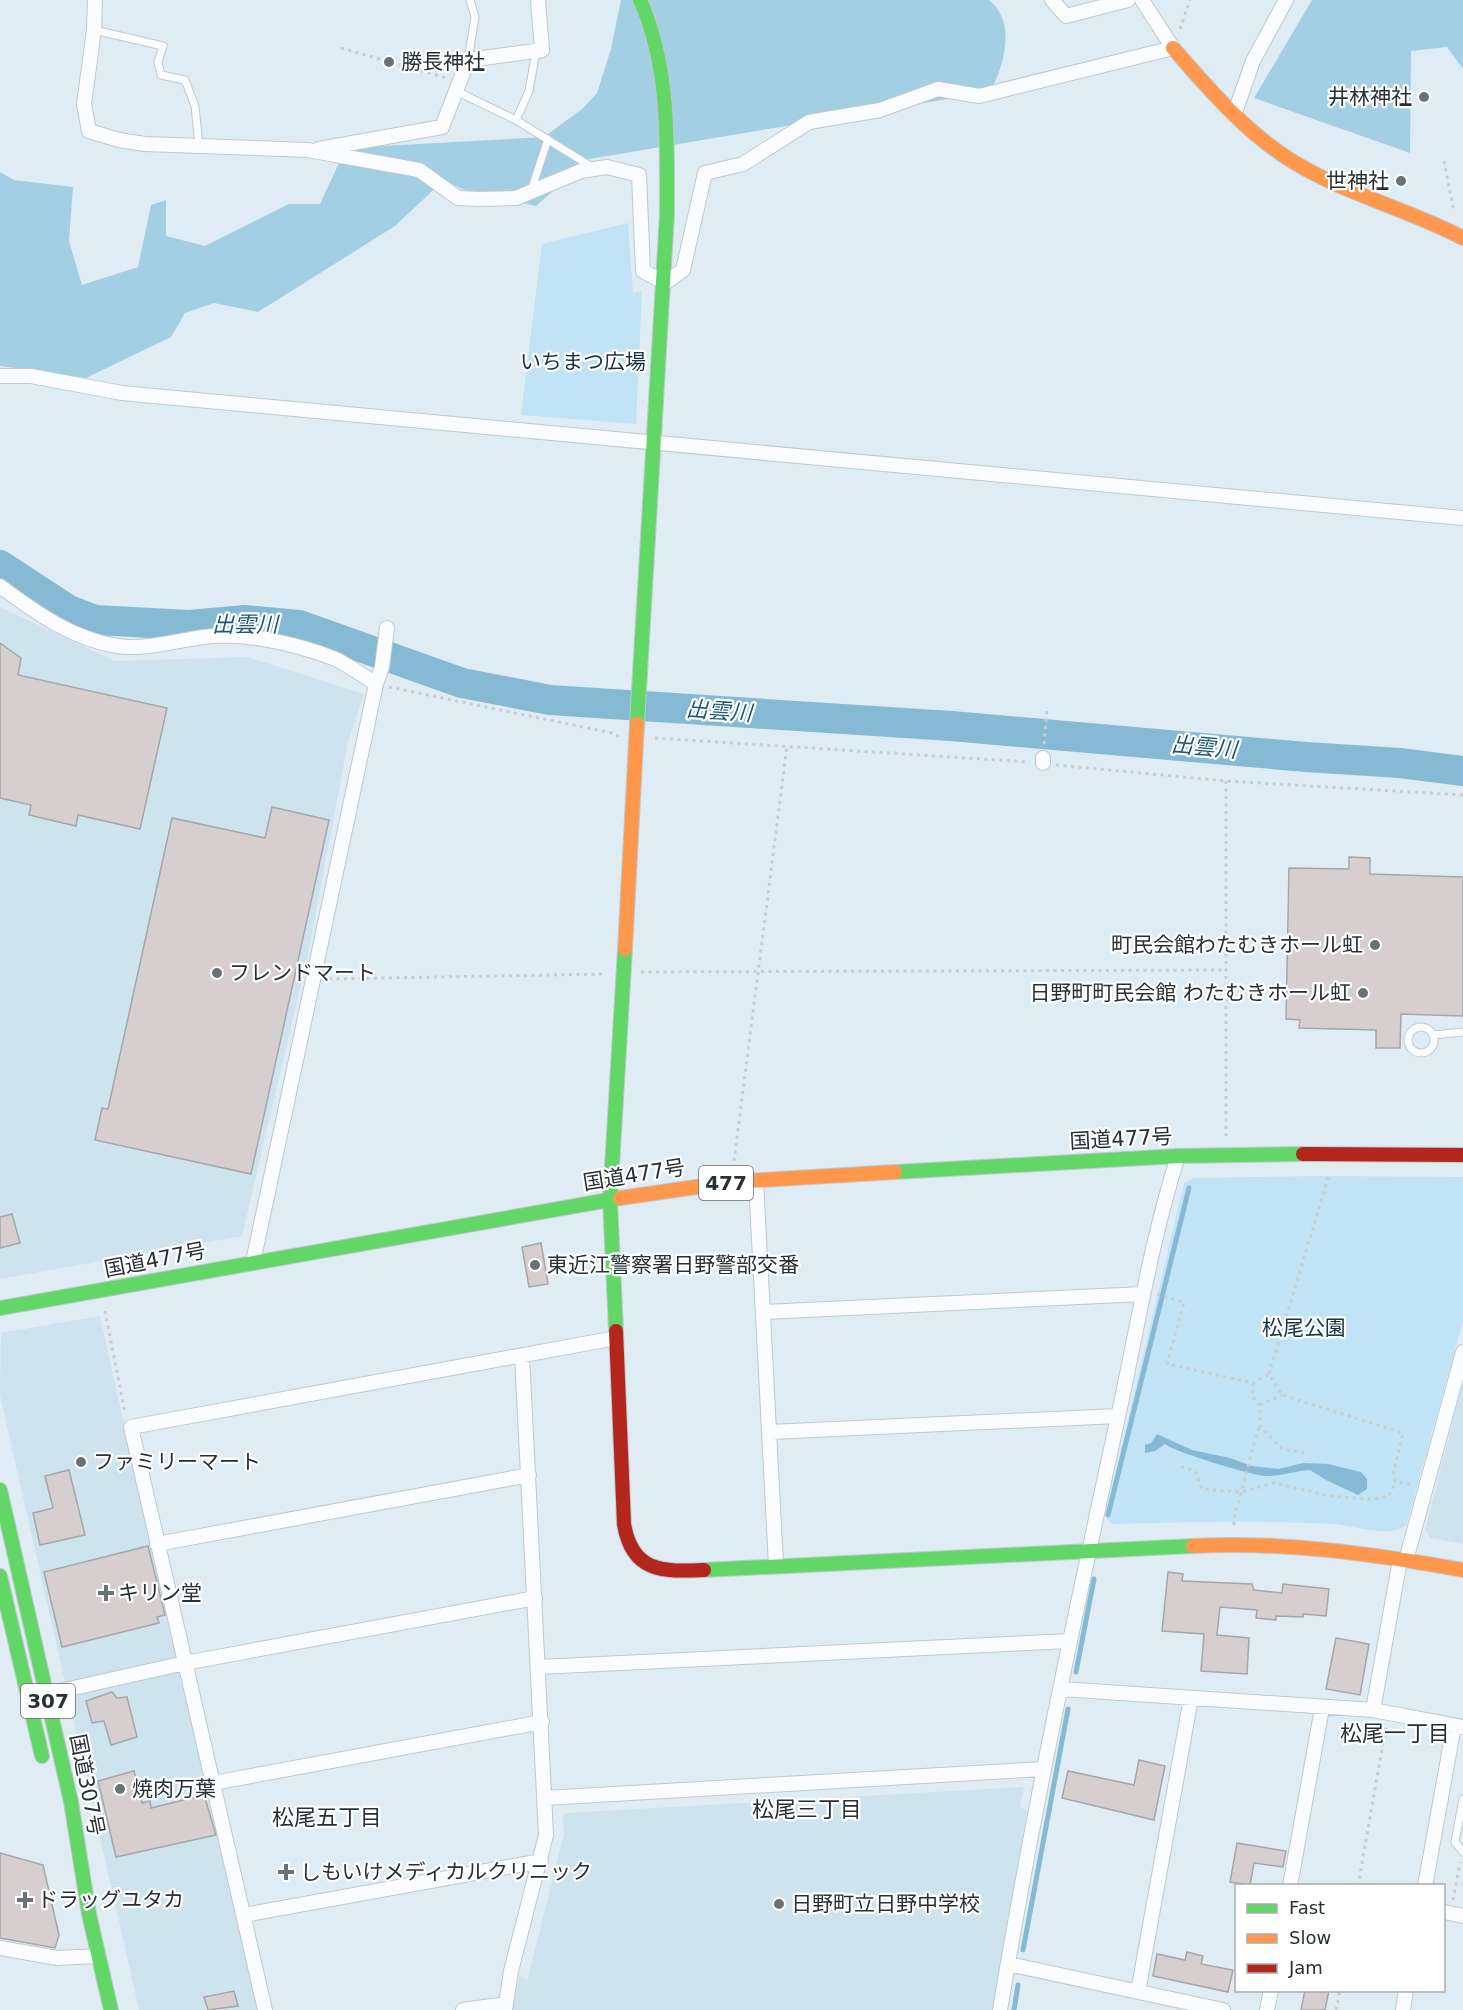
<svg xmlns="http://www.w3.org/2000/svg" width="1463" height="2010" font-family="'DejaVu Sans','Noto Sans JP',sans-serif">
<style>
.built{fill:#cde3ee}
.green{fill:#c0e3f5}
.forest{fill:#a3cfe5}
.water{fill:#86bad4}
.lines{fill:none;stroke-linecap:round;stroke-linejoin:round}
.stream{stroke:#86bad4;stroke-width:5}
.river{stroke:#86bad4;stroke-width:30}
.building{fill:#d7ced0;stroke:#a5a6a8;stroke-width:1.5}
.lane-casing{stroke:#bfc9ce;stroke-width:9}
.street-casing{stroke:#bfc9ce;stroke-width:16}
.fast-casing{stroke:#bfc9ce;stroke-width:16}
.slow-casing{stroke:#bfc9ce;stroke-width:16}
.jam-casing{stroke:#bfc9ce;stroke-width:16}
.path{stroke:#c9cdce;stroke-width:3;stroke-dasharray:3 4.5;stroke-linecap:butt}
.lane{stroke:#fafcfd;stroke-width:7}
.street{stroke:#fafcfd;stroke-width:14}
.fast{stroke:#63d668;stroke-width:14}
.slow{stroke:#ff974d;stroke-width:14}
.jam{stroke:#b3261e;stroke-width:14}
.poi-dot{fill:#687277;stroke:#fff;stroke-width:2}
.labels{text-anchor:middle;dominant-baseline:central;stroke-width:4.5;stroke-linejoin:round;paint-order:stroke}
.shield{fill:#fff;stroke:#686e71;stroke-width:1.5}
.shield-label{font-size:20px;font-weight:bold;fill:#273034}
.poi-label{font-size:21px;fill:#273034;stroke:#fff;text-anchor:start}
.park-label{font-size:21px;fill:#133443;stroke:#fff}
.street-label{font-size:21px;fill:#273034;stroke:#fff}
.water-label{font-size:22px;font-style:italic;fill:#205770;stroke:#fff}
.neighbourhood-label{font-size:22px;fill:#273034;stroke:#fff}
</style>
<rect width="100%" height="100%" fill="#e0ecf3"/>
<path class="built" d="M0,607L115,661L248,657L364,694L348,742L308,954L242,1236L0,1279Z
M100,1316L141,1501L173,1630L258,2010H139L0,1395L1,1333Z
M1463,1382V1544L1430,1538L1425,1530Z
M1024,1787L1020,1807L1027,1810L993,2010H512L520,1974L527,1981L564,1834L562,1817L566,1813Z"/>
<path class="green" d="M628,223L633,293L642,291L636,424L521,415L542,244Z
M1322,1176L1463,1177V1321L1406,1526C1387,1538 1357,1526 1334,1524C1260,1520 1187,1522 1112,1524L1105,1516L1184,1183L1194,1178Z"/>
<path class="forest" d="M621,0H989C1017,22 1004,66 990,92L589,159L536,206L464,190L444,180L395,226L258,312L214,303L185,313L171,337L86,378L0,366V172L14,180L73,187L69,241L82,285L138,267L151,205L166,200V236L205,246L289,204H320L346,148L544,137L582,109L597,93L611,49Z
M1312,0H1463V69L1447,47L1411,51L1410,153L1254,98Z"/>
<path class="water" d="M1157,1434L1192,1450L1230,1458L1252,1466L1279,1469L1303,1463L1328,1464L1361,1472L1367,1479V1489L1358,1495L1326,1480L1310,1470C1295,1471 1282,1476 1267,1476C1253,1476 1175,1452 1165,1444L1155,1451L1145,1453V1445L1151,1443Z"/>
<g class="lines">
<path class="stream" d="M1108,1515L1189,1188
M1076,1672L1094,1579
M1023,1950L1068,1709
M1014,2010L1018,1985"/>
<path class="river" d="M0,565L69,610L95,620L189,625L245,620L299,625L462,683L550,700L951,726L1306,757L1400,763L1463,771"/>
</g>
<path class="building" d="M0,643L21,658L18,675L167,708L140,829L78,815L76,826L29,815L31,805L0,798Z
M272,807L329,820L251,1174L95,1140L102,1108L108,1109L172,818L265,838Z
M1349,857L1370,858V874L1463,877V1016L1401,1014L1400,1048H1376V1030L1299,1028L1300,1020L1286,1019L1289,868L1349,869Z
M12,1214L20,1243L0,1248V1217Z
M541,1243L548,1284L529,1287L522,1247Z
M69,1470L85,1535L40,1545L33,1513L53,1508L45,1476Z
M148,1546L165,1615L157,1617L159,1623L62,1647L44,1572Z
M1168,1572L1183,1574L1182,1581L1252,1584L1254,1590L1282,1593L1283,1584L1329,1589L1326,1616L1303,1614V1617L1276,1616V1620L1256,1618L1257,1610L1220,1607L1217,1635L1249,1638L1247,1674L1201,1671L1204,1634L1162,1631Z
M1336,1638L1369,1644L1360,1695L1326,1689Z
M112,1692L117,1698L127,1697L137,1737L111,1745L104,1721L92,1723L86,1701Z
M1139,1760L1165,1766L1154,1820L1062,1798L1068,1771L1134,1785Z
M134,1771L142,1803L150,1801L151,1808L204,1795L216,1835L116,1857L98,1781Z
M1237,1843L1286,1851L1283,1867L1254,1863L1250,1885L1230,1882Z
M0,1853L43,1865L59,1935L55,1948L0,1938Z
M1187,1952L1203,1956L1201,1964L1233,1970L1228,1992L1153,1976L1157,1954L1185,1960Z
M1305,1990H1329L1325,2010H1301Z
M234,1991L238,2006L208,2010L204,1997Z"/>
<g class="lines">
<defs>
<path id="lane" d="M94,30L163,46L158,62L161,75L185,80L195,106L199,146
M468,60L475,17L470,0
M456,91L516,120L592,167
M516,120L529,91L536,51
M531,191L548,139
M1408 1040a13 13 0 1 1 26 0a13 13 0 1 1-26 0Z
M1433,1035L1463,1032
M1463,1799L1455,1842L1463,1852"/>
<path id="street" d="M95,0L94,30L84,104L89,131L119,140L145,144L308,150L419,170L458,198L479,199L516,198L581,171L607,167L639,175L643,271L665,283L683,270L705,173L743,164L809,122L880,110L938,89L979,96L1173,48L1142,0
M1052,0L1066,16L1128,0
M1234,115L1253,61L1286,0
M319,149L442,127L468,60L542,50L538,0
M0,376H31L122,393L1463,518
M0,586C35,612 72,639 117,646C145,650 175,641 203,637C244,632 294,643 333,658C347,664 362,675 376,684
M1043,758V763
M756,1181L776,1565
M253,1262L376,684L382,667L387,628
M764,1312L1143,1294
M770,1432L1118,1416
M157,1544L529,1475
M1406,1560L1463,1352
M539,1667L1069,1641
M1061,1689L1373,1710L1463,1727
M42,1695L185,1663L535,1598
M1373,1710L1400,1560
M213,1783L542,1722
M545,1798L1043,1769
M1290,1886L1322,1708
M1425,1886L1454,1726
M1444,1912L1463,1916
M244,1915L541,1861
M0,1948L57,1958L99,1956
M1008,1964L1223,2010
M1138,1992L1191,1698
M265,2010L131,1427L616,1338
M463,2010L506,2004
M505,2010L511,1971L546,1835L522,1355
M1000,2010C1033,1811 1075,1614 1118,1417C1137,1330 1151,1241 1178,1156
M1267,2010L1271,1990
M1403,2010L1406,1990"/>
<path id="fast" d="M637,724L667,214C667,142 670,67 640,0
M895,1172L1178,1156L1303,1154
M0,1308L620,1198
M616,1331L610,1200L625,949
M0,1490L71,1802L89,1914L111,2010
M704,1570L1193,1546
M0,1576L42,1756"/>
<path id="slow" d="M1173,48C1209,89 1245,132 1292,161C1345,194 1408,209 1463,238
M625,949L637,724
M620,1198L731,1182L895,1172
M1193,1546C1283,1541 1374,1554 1463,1570"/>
<path id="jam" d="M1303,1154L1463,1155
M616,1331L624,1524C632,1572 662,1572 704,1570"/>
</defs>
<use href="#lane" class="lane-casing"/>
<use href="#street" class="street-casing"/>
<use href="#fast" class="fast-casing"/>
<use href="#slow" class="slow-casing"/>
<use href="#jam" class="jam-casing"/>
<path class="path" d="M1180,29L1190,0
M341,48L446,78
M1444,161L1454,212
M389,687L612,733L620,737
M655,738L1029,762
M1044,744L1047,710
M1056,765L1226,781L1463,795
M1226,781V1136
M641,972L1227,970
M329,979L605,974
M734,1161L787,746
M1157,1294L1184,1302L1167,1364L1253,1383L1269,1374L1282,1395L1403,1433L1393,1475L1396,1482L1412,1484
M105,1311L125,1413
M1269,1374L1329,1175
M1253,1383L1252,1396L1260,1405V1426L1282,1449L1305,1453
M1260,1405L1282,1395
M1181,1467L1195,1471L1202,1489L1241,1492L1274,1483L1330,1496L1370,1499L1388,1497L1396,1482
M1234,1525C1234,1513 1237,1508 1240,1497C1247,1473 1251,1450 1260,1426
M1358,1886L1386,1726
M1453,1900L1460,1862
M1336,2010L1340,1990"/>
<use href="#lane" class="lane"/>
<use href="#street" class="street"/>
<use href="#fast" class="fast"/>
<use href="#slow" class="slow"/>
<use href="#jam" class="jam"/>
</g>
<g class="poi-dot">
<circle cx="389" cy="62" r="6"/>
<circle cx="1424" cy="97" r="6"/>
<circle cx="1401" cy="181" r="6"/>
<circle cx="1375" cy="945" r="6"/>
<circle cx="217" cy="973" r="6"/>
<circle cx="1363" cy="993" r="6"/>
<circle cx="535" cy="1265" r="6"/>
<circle cx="81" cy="1462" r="6"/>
<path d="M103 1584h6v6h6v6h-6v6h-6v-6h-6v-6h6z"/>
<circle cx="120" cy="1789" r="6"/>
<path d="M283 1863h6v6h6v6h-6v6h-6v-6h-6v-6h6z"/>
<path d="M22 1891h6v6h6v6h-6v6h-6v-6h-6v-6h6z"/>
<circle cx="779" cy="1904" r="6"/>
</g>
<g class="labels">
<g class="shield">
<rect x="699" y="1166" width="54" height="34" rx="4.5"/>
<rect x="21" y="1684" width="54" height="34" rx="4.5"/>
</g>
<g class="shield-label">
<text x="726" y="1183">477</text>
<text x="48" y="1701">307</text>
</g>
<g class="poi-label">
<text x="401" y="62">勝長神社</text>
<text x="1412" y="97" text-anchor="end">井林神社</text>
<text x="1389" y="181" text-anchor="end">世神社</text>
<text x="1363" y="945" text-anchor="end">町民会館わたむきホール虹</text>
<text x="229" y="973">フレンドマート</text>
<text x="1351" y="993" text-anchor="end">日野町町民会館 わたむきホール虹</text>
<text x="547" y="1265">東近江警察署日野警部交番</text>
<text x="93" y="1462">ファミリーマート</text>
<text x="118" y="1593">キリン堂</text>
<text x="132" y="1789">焼肉万葉</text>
<text x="300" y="1872">しもいけメディカルクリニック</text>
<text x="37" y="1900">ドラッグユタカ</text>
<text x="791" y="1904">日野町立日野中学校</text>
</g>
<g class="park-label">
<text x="583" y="362">いちまつ広場</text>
<text x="1304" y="1328">松尾公園</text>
</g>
<g class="street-label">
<text transform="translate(1121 1139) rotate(-3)">国道477号</text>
<text transform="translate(634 1175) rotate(-9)">国道477号</text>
<text transform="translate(155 1260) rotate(-11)">国道477号</text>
<text transform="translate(87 1785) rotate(79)">国道307号</text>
</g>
<g class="water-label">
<text x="245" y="624">出雲川</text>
<text transform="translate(719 711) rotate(4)">出雲川</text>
<text transform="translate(1204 747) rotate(5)">出雲川</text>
</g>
<g class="neighbourhood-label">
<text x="1395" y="1733">松尾一丁目</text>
<text x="807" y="1809">松尾三丁目</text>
<text x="327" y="1817">松尾五丁目</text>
</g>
</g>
<rect x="1235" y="1884" width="210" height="108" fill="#ffffff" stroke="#a9acae" stroke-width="1.5"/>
<rect x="1247" y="1904" width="30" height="9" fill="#63d668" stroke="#a9acae" stroke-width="1.5"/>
<text x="1289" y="1914" font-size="18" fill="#273034">Fast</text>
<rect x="1247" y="1934" width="30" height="9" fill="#ff974d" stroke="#a9acae" stroke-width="1.5"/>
<text x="1289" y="1944" font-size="18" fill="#273034">Slow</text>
<rect x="1247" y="1964" width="30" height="9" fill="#b3261e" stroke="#a9acae" stroke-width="1.5"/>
<text x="1289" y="1974" font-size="18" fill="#273034">Jam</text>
</svg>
